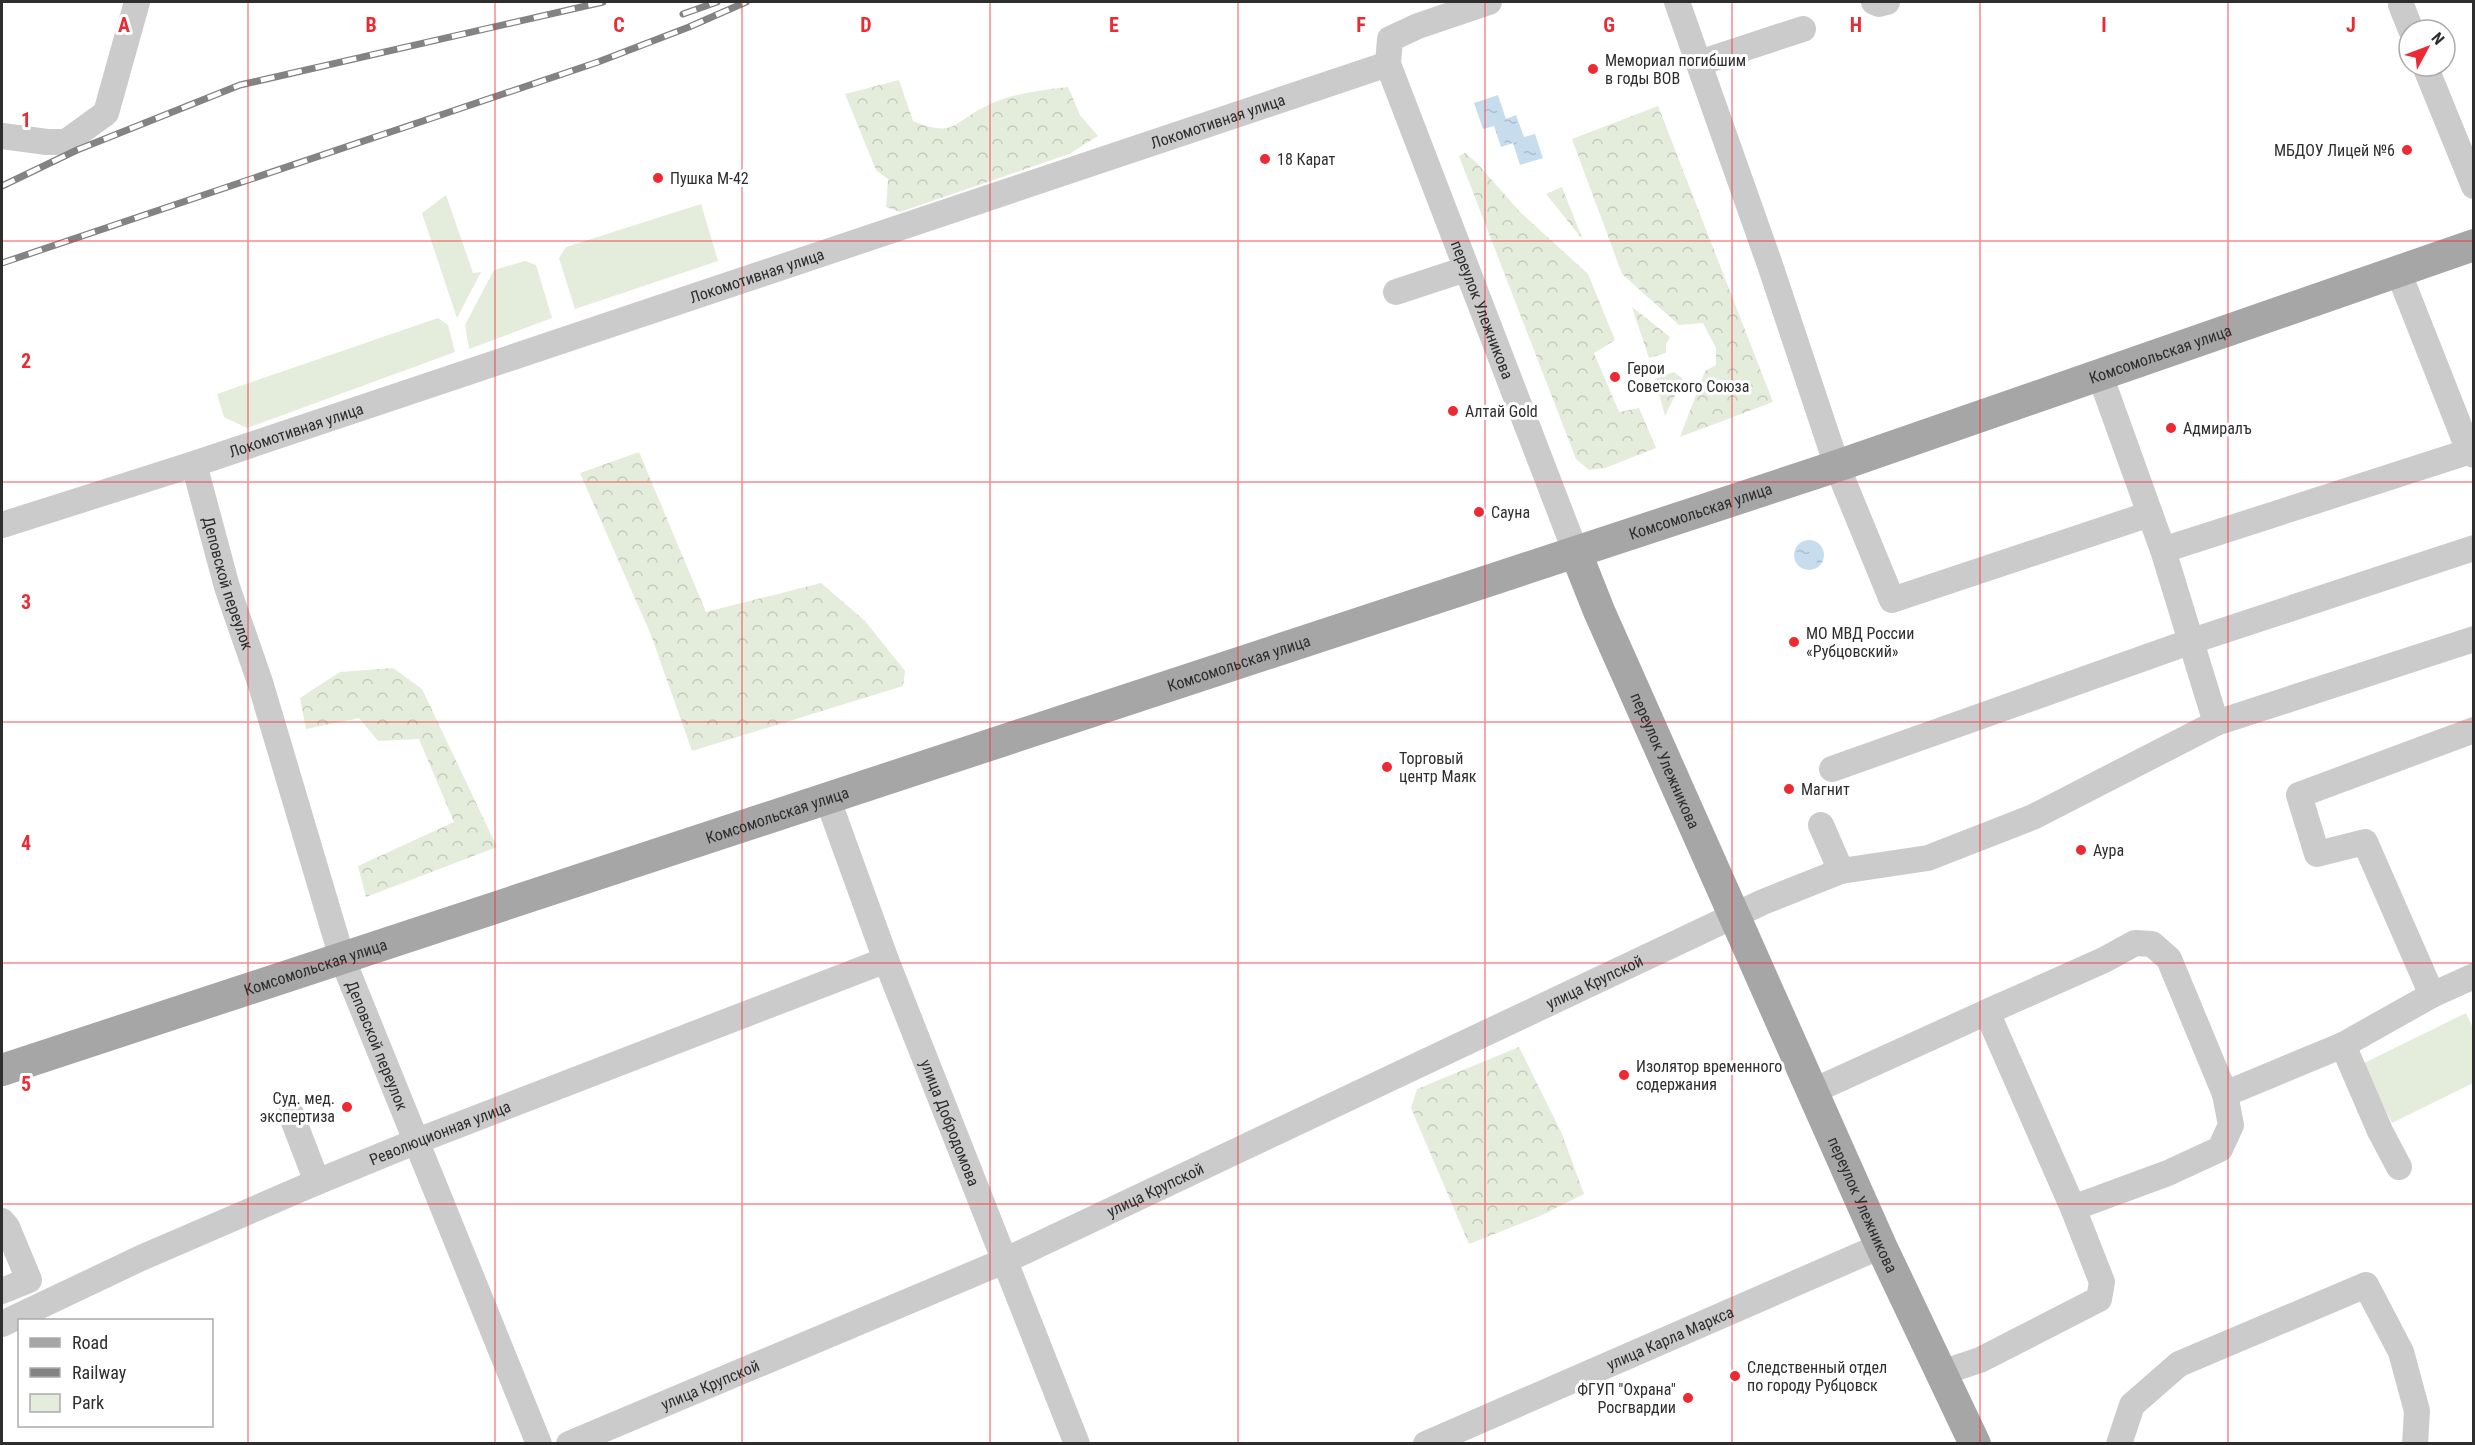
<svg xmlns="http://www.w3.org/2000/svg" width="2475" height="1445" font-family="'Roboto Condensed',sans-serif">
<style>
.green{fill:#e4ecdb}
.forest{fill:url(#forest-crowns)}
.water{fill:url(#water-ripples)}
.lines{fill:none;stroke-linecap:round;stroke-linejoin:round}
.minor{stroke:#cbcbcb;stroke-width:26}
.major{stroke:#a6a6a6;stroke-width:32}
.rail-casing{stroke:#838383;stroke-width:7}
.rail{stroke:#fff;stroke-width:4.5;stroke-dasharray:14;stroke-linecap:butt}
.grid{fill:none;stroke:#ec2a33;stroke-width:1.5;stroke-opacity:0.55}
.poi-dot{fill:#ec2a33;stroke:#fff;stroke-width:2}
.labels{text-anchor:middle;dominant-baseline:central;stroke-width:6;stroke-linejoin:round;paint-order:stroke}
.poi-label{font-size:16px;fill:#2e2e2e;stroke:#fff;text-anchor:start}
.street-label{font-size:16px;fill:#2e2e2e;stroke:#fff}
.grid-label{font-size:20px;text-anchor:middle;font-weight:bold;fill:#ec2a33;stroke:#fff;stroke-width:6;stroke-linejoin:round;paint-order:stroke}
</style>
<defs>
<pattern id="forest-crowns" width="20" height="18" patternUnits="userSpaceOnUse" patternTransform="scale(1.5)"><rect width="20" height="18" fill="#e4ecdb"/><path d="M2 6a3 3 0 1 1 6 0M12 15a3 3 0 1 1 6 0" fill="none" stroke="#c4cbbc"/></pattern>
<pattern id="water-ripples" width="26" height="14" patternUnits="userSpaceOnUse" patternTransform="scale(1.5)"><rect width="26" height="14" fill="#c7dded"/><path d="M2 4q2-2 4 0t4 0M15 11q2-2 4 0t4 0" fill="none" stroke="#abbecc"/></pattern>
</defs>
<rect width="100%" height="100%" fill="#fff"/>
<path class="green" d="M446,195L473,273L481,272L457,318L422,213Z
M701,204L718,261L575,309L559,258L566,247Z
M525,261L536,265L552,318L469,349L465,325L494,270Z
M438,318L448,325L455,352L247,428L224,417L217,394Z
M2466,1013L2473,1028V1083L2392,1123L2362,1064Z"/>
<path class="forest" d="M899,80L913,121C955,138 952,123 986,106C1010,94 1041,90 1068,87L1080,115L1098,136L1069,154L900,212L886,207L888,179L876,170L845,94Z
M1658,106L1773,402L1680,437L1705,371L1716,365V348L1703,323L1679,325L1622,274L1572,139Z
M1465,153L1476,162L1520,212L1588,274L1615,340L1594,353L1619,412L1639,408L1656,448L1605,468L1589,470L1576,459L1459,156Z
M1562,187L1583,240L1546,194Z
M1632,307L1670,337L1666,344V353L1649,358Z
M1674,372L1683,379L1665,416L1655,379Z
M639,452L706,612L821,583L865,621L905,671L903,686L692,751L651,635L580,473Z
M393,668L422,689L497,847L366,897L358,866L454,822L419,739L378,741L359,718L306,729L300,698L340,672Z
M1519,1047L1562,1134L1584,1194L1540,1216L1469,1244L1411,1108L1417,1089Z"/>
<path class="water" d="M1498,95L1506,119L1516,115L1524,137L1535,134L1543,158L1520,165L1513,143L1501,147L1494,126L1483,129L1474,103Z
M1794 555a15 15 0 1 1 30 0a15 15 0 1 1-30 0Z"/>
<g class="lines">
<g class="minor">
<path id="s1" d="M1489,2L1418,26L1390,39L1388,64L1576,553"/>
<path d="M1677,2L1770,265L1837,466L1892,600L2150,514"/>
<path d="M1874,2L1879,4L1887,2"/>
<path d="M2401,5L2411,30"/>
<path d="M1699,63L1803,29"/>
<path d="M2425,66L2474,186"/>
<path d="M2,136L47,142H66L106,113L137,2"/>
<path d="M2398,271L2469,451L2474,455"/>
<path d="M1396,292L1466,269"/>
<path d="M2100,375L2163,550L2216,723L2474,639"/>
<path id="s2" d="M194,464L227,587L260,682L342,958L539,1444"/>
<path id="s3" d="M2,525L194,464L1388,64"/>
<path d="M2163,550L2474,450"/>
<path d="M2474,730L2299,795L2317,854L2365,842L2432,995L2474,976"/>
<path d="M1832,769L2192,641L2474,548"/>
<path id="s4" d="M828,800L886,960L1077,1444"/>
<path d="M1821,825L1841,871"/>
<path d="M1987,1012L2104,960L2135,943L2152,944L2169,959L2225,1094"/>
<path d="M2343,1045L2380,1131L2399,1167"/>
<path d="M1811,1092L1987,1012L2073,1208L2102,1282L2099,1299L1980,1360L1941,1373"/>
<path d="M291,1114L317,1182"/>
<path d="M2073,1208L2168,1173L2220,1149L2231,1125L2225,1094L2343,1045L2432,995"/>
<path d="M2,1221L7,1227L29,1280L2,1291"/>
<path id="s5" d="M2,1324L141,1258L317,1182L417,1141L886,960"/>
<path id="s6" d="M569,1444L1004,1261L1763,902L1841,871L1928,858L2033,817L2216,723"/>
<path id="s7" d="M1426,1444L1881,1246"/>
<path d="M2119,1444L2132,1405L2179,1364L2366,1285L2401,1352L2417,1411L2415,1444"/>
</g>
<g class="major">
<path id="s8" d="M1576,553L1599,611L1881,1246L1975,1444"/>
<path id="s9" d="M2,1070L1837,466L2474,245"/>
</g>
<defs>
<path id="rail" d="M683,14L717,2
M2,186L77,150L240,85L603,2
M2,263L598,62L689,27L746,2"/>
</defs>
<use href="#rail" class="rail-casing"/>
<use href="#rail" class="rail"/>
</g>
<path class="grid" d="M248,2V1444M495,2V1444M742,2V1444M990,2V1444M1238,2V1444M1485,2V1444M1732,2V1444M1980,2V1444M2228,2V1444M2,241H2474M2,482H2474M2,722H2474M2,963H2474M2,1204H2474"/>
<g class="poi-dot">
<circle cx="1593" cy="69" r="6"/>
<circle cx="2407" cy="150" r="6"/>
<circle cx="1265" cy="159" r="6"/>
<circle cx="658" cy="178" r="6"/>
<circle cx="1615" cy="377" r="6"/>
<circle cx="1453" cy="411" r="6"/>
<circle cx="2171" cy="428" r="6"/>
<circle cx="1479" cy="512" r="6"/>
<circle cx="1794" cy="642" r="6"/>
<circle cx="1387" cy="767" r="6"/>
<circle cx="1789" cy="789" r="6"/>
<circle cx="2081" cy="850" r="6"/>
<circle cx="1624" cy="1075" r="6"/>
<circle cx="347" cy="1107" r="6"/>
<circle cx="1735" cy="1376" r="6"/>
<circle cx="1688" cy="1398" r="6"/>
</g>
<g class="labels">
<g class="poi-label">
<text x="1605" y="60">Мемориал погибшим<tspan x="1605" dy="18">в годы ВОВ</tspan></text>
<text x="2395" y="150" text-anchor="end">МБДОУ Лицей №6</text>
<text x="1277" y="159">18 Карат</text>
<text x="670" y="178">Пушка М-42</text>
<text x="1627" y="368">Герои<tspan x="1627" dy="18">Советского Союза</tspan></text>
<text x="1465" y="411">Алтай Gold</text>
<text x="2183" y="428">Адмиралъ</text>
<text x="1491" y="512">Сауна</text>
<text x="1806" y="633">МО МВД России<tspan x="1806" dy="18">«Рубцовский»</tspan></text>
<text x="1399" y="758">Торговый<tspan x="1399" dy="18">центр Маяк</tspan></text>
<text x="1801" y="789">Магнит</text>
<text x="2093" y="850">Аура</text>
<text x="1636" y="1066">Изолятор временного<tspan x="1636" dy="18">содержания</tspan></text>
<text x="335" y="1098" text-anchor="end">Суд. мед.<tspan x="335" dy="18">экспертиза</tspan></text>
<text x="1747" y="1367">Следственный отдел<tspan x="1747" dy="18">по городу Рубцовск</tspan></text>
<text x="1676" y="1389" text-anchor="end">ФГУП "Охрана"<tspan x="1676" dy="18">Росгвардии</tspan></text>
</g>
<g class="street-label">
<text stroke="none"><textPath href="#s3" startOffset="1281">Локомотивная улица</textPath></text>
<text stroke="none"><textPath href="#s3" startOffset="795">Локомотивная улица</textPath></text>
<text stroke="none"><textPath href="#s1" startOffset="394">переулок Улежникова</textPath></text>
<text stroke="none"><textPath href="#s9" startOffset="2274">Комсомольская улица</textPath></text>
<text stroke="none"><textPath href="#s3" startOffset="309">Локомотивная улица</textPath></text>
<text stroke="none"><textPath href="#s9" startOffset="1788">Комсомольская улица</textPath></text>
<text stroke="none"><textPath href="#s2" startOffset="124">Деповской переулок</textPath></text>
<text stroke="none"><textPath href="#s9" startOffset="1302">Комсомольская улица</textPath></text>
<text stroke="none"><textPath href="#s8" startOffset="226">переулок Улежникова</textPath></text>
<text stroke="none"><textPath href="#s9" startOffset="816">Комсомольская улица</textPath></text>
<text stroke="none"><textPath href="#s9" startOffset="330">Комсомольская улица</textPath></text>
<text stroke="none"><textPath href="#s6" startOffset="1125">улица Крупской</textPath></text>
<text stroke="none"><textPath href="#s2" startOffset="610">Деповской переулок</textPath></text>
<text stroke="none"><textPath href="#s4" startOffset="345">улица Добродомова</textPath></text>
<text stroke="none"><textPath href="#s5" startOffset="478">Революционная улица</textPath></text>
<text stroke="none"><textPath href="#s6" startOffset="639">улица Крупской</textPath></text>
<text stroke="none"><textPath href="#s8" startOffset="712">переулок Улежникова</textPath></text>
<text stroke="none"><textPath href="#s7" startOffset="266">улица Карла Маркса</textPath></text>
<text stroke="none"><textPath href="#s6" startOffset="153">улица Крупской</textPath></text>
</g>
</g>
<g class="grid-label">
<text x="124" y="32">A</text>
<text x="371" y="32">B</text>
<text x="619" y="32">C</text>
<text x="866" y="32">D</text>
<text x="1114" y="32">E</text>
<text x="1361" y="32">F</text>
<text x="1609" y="32">G</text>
<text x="1856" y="32">H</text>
<text x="2104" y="32">I</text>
<text x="2351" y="32">J</text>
<text x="26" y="127">1</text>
<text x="26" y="368">2</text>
<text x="26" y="609">3</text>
<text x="26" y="850">4</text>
<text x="26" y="1091">5</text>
</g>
<rect width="2475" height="1445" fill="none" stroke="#2e2e2e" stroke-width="6"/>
<rect x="18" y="1319" width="195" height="108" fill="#ffffff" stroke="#ababab" stroke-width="1.5"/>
<rect x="30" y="1338" width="30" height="9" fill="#a6a6a6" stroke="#ababab" stroke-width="1.5"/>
<text x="72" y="1349" font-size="18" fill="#2e2e2e">Road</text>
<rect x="30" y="1368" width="30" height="9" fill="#838383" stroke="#ababab" stroke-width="1.5"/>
<text x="72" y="1379" font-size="18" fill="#2e2e2e">Railway</text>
<rect x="30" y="1394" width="30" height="18" fill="#e4ecdb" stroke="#ababab" stroke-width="1.5"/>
<text x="72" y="1409" font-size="18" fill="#2e2e2e">Park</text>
<g transform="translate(2427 48) rotate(49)"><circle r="28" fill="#ffffff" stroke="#ababab" stroke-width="1.5"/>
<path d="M0-4.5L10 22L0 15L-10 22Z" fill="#ec2a33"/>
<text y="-9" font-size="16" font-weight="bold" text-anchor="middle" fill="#2e2e2e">N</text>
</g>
</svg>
